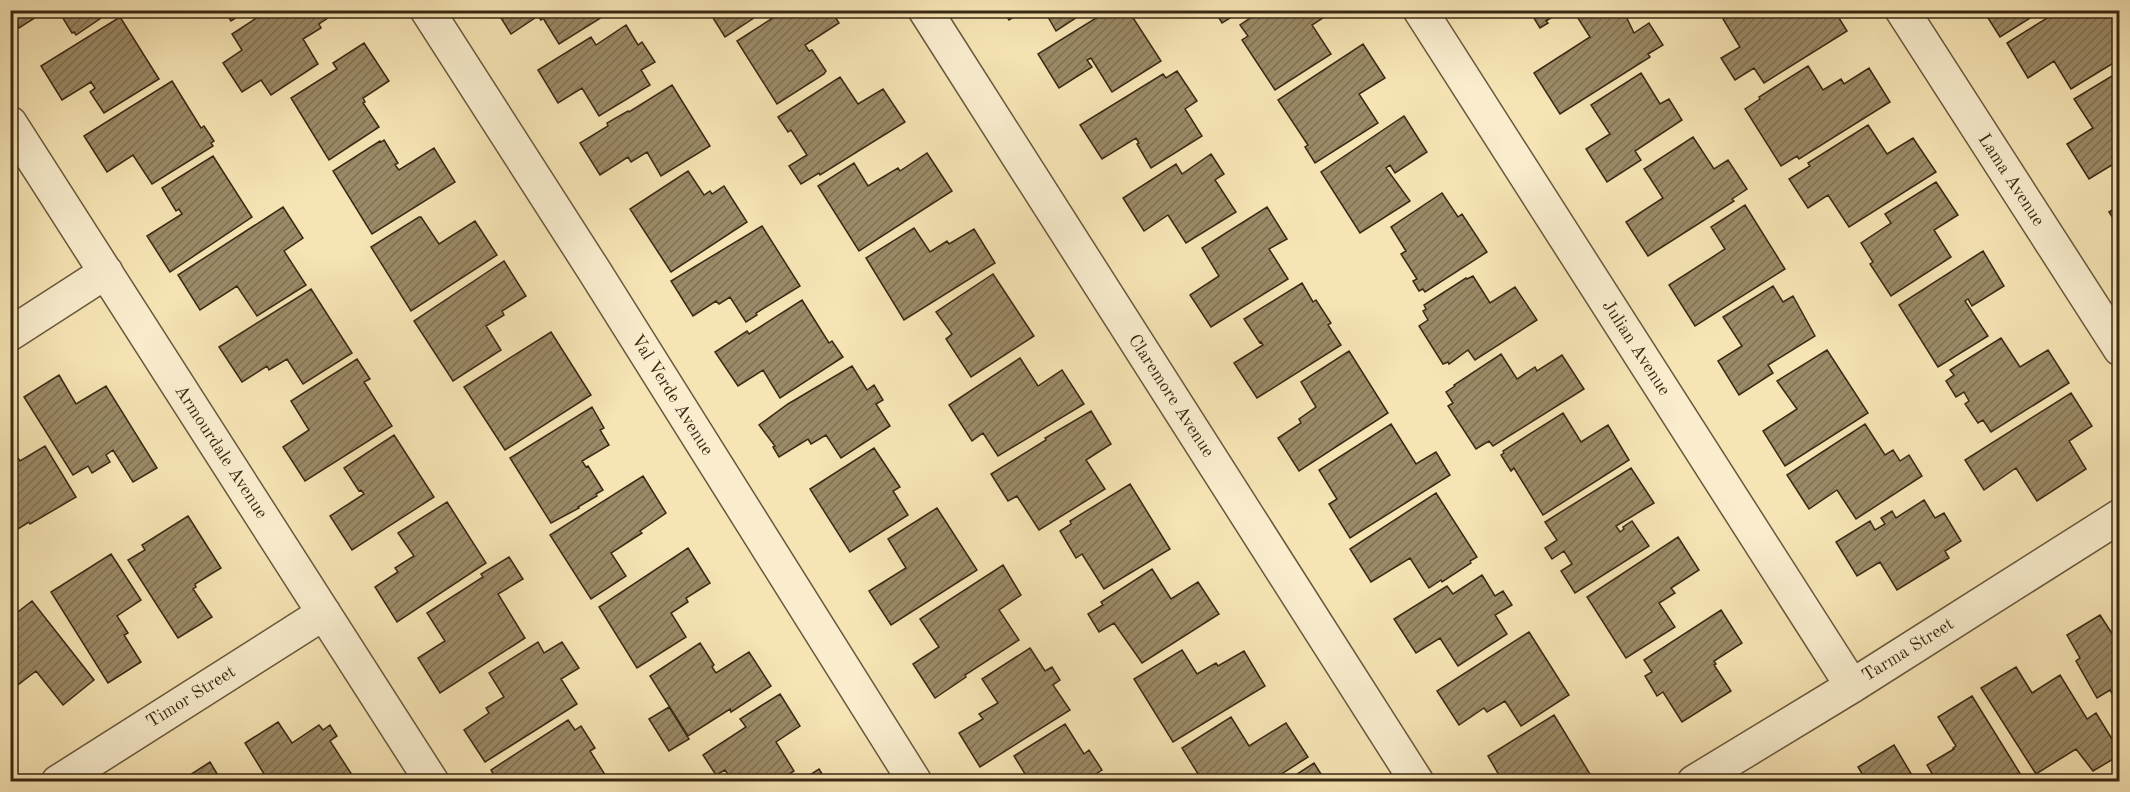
<svg xmlns="http://www.w3.org/2000/svg" width="2130" height="792" font-family="'Old Standard TT',serif">
<style>
.building{fill:url(#building-hatch);stroke:#392913;stroke-width:1.5}
.lines{fill:none;stroke-linecap:round;stroke-linejoin:round}
.minor-casing{stroke:#68583b;stroke-width:36}
.minor{stroke:#f9edce;stroke-width:33}
.labels{text-anchor:middle;dominant-baseline:central;stroke-width:4.5;stroke-linejoin:round;paint-order:stroke}
.street-label{font-size:18px;fill:#392913;stroke:#f9edce}
</style>
<defs>
<pattern id="building-hatch" width="6" height="6" patternUnits="userSpaceOnUse" patternTransform="scale(1.5)"><rect width="6" height="6" fill="#9b8a67"/><path d="M-1 1l2-2M0 6l6-6M5 7l2-2" fill="none" stroke="#7f7154"/></pattern>
</defs>
<rect width="100%" height="100%" fill="#f6e4b4"/>
<filter id="stains"><feTurbulence type="fractalNoise" baseFrequency=".00333" numOctaves="4"/><feColorMatrix values="0 0 0 0 .2 0 0 0 0 .09 0 0 0 0 .02 0 0 0 .5 -.17"/></filter>
<radialGradient id="worn" r=".72"><stop offset=".6" stop-color="#630" stop-opacity="0"/><stop offset="1" stop-color="#630" stop-opacity=".3"/></radialGradient>
<path class="building" d="M10,10H47L19,28L10,15Z
M58,10H113L76,35L74,32L72,33Z
M224,10H248L231,21Z
M269,10H340L319,24L321,28L303,39L318,64L271,95L261,80L242,92L223,63L242,50L232,34Z
M496,10H605L607,14L559,44L543,18L541,20L538,16L511,34Z
M708,10H766L725,37Z
M785,10H831L839,23L805,45L809,51L812,50L826,71L824,74L777,104L737,41Z
M1003,10H1025L1009,20Z
M1044,10H1088L1056,31Z
M1109,10H1128L1161,61L1112,92L1091,58L1087,60L1092,67L1059,88L1038,54Z
M1214,10H1243L1222,23Z
M1262,10H1335L1312,25L1331,54L1275,90L1242,40L1248,36L1240,25Z
M1529,10H1563L1546,21L1548,23L1540,28Z
M1584,10H1623L1634,33L1649,23L1663,45L1648,54L1650,57L1560,114L1534,73L1590,37L1576,15Z
M1736,10H1789L1787,13L1790,17L1800,10H1834L1847,31L1764,83L1754,68L1735,80L1721,58L1740,47L1723,19Z
M1983,10H2043L2000,37Z
M2060,10H2107L2118,27L2120,26V59L2071,89L2054,61L2028,78L2007,43Z
M120,17L159,79L104,113L90,92L95,88L91,82L62,100L41,66Z
M626,25L638,45L642,42L655,62L641,70L650,85L599,116L582,88L558,103L538,70L591,37L596,45Z
M364,43L389,81L363,98L365,102L363,103L379,127L329,160L291,98L337,69L333,63Z
M1363,44L1385,78L1359,94L1378,123L1315,163L1305,147L1308,145L1278,100Z
M1808,66L1823,90L1841,79L1844,84L1869,68L1890,102L1799,159L1797,156L1781,166L1745,109L1760,99L1759,97Z
M1177,71L1197,101L1185,109L1202,136L1151,168L1137,144L1139,143L1136,138L1102,159L1080,125L1163,74L1166,78Z
M2120,71V160L2089,179L2067,144L2093,128L2074,99Z
M1641,73L1660,104L1669,99L1682,120L1635,151L1641,160L1607,182L1586,149L1610,134L1591,105Z
M840,77L858,104L883,89L905,122L820,175L819,173L801,184L789,166L807,155L791,130L788,132L778,117Z
M172,81L201,128L204,126L214,141L211,143L213,146L152,184L133,155L107,172L84,136Z
M672,85L710,146L661,176L647,152L631,162L628,157L600,175L580,143L608,126L607,123L628,111L629,112Z
M1404,116L1427,152L1395,173L1390,165L1386,168L1410,201L1360,233L1321,172Z
M1868,125L1887,154L1913,138L1936,172L1849,227L1828,195L1808,208L1789,179L1810,166L1808,163Z
M1693,137L1714,169L1728,160L1747,189L1732,199L1734,201L1648,256L1626,222L1663,198L1644,169Z
M384,140L398,163L395,165L399,170L434,148L455,182L372,234L333,171L380,141L381,142Z
M927,153L952,191L859,251L818,186L854,163L868,186L898,168L900,171Z
M1211,154L1224,174L1215,180L1236,212L1186,243L1168,215L1144,231L1123,198L1176,164L1182,174Z
M213,156L252,217L170,272L147,236L182,214L179,209L176,211L162,188Z
M688,171L704,195L710,191L712,194L724,186L747,222L671,272L630,209Z
M1936,182L1958,215L1934,230L1951,257L1891,296L1870,264L1873,262L1861,243L1891,223L1885,214Z
M1442,193L1458,217L1462,214L1487,252L1425,292L1423,289L1419,291L1413,281L1417,279L1401,254L1406,251L1391,227Z
M1745,205L1785,269L1695,326L1669,285L1725,249L1711,227Z
M2120,205V229L2109,212Z
M283,207L303,238L284,251L306,285L257,316L237,286L200,310L178,275Z
M1267,207L1287,239L1269,249L1288,279L1211,327L1190,295L1219,276L1202,248Z
M419,217H421L439,244L475,221L497,255L411,311L371,247Z
M762,226L800,286L756,313L757,315L746,322L730,297L719,304L716,301L693,316L671,281Z
M914,228L930,252L947,241L949,244L974,229L995,263L904,320L866,258Z
M1983,251L2004,286L1972,306L1968,299L1965,301L1988,336L1938,367L1899,305Z
M504,261L526,296L502,311L504,315L486,326L501,350L453,381L414,321Z
M993,274L1034,336L971,377L946,339L952,334L936,312Z
M1473,276L1490,303L1515,287L1537,320L1475,360L1468,350L1449,364L1448,362L1443,364L1419,326L1428,320L1423,311L1426,309L1424,305L1466,278L1467,279Z
M1302,283L1313,302L1316,300L1331,323L1328,325L1341,345L1257,398L1234,363L1263,345L1261,342L1260,343L1244,319Z
M1773,286L1783,302L1793,296L1815,336L1768,365L1773,373L1739,395L1718,361L1742,346L1723,317Z
M311,289L352,353L303,384L287,359L269,370L267,366L242,382L219,347Z
M802,300L829,343L832,341L843,357L780,398L763,370L738,386L715,352L747,331L749,334Z
M551,332L591,395L505,450L464,387Z
M2001,338L2020,367L2048,350L2069,383L1991,432L1983,420L1978,423L1965,404L1969,401L1964,392L1956,397L1946,381L1954,375L1950,370Z
M1827,350L1868,413L1785,466L1763,431L1797,409L1777,381Z
M1349,351L1388,413L1299,471L1278,438L1301,423L1299,419L1316,407L1301,382Z
M1501,354L1517,379L1535,367L1537,371L1562,355L1584,389L1493,446L1489,441L1476,449L1448,406L1453,403L1446,392L1455,386L1454,385Z
M1020,358L1038,386L1062,370L1084,404L998,456L983,433L972,441L949,405Z
M357,359L370,379L364,382L392,426L305,481L283,447L309,430L291,401Z
M852,366L867,390L874,385L883,400L876,404L890,426L841,458L826,435L811,444L808,439L779,457L773,447L775,446L759,425L788,404Z
M59,375L76,404L106,386L157,468L133,482L113,450L106,455L110,462L92,473L88,466L73,475L24,397Z
M2071,393L2092,426L2069,441L2086,469L2037,501L2016,468L1984,490L1965,460Z
M592,407L604,428L600,430L609,445L582,461L586,467L588,466L603,490L596,494L597,496L578,507L579,508L551,523L510,458Z
M1091,411L1111,444L1086,460L1105,489L1039,530L1017,496L1008,501L991,474L1046,440L1045,438Z
M1563,413L1581,442L1608,425L1629,460L1543,515L1514,468L1511,471L1501,455L1504,453L1503,451Z
M1391,424L1416,464L1436,452L1450,475L1350,538L1329,504L1337,499L1319,470Z
M1865,424L1885,455L1893,450L1900,461L1909,455L1922,476L1856,519L1837,490L1809,509L1787,475Z
M394,435L434,497L352,550L330,516L364,494L361,490L359,491L344,468Z
M10,446L20,461L45,446L76,497L30,524L29,522L13,532L10,529Z
M874,448L900,487L893,491L908,515L850,552L810,489Z
M1631,468L1654,503L1616,526L1620,532L1624,529L1623,527L1632,521L1649,546L1575,593L1561,571L1572,564L1564,551L1552,559L1545,548L1557,540L1545,522Z
M643,476L666,513L640,531L642,533L611,553L626,576L591,599L550,535Z
M1130,484L1170,549L1104,589L1082,554L1076,558L1060,531L1071,524L1070,521Z
M1436,493L1477,557L1470,561L1471,563L1442,582L1441,580L1429,588L1410,558L1371,582L1350,549Z
M1924,500L1935,518L1944,513L1961,541L1945,551L1949,558L1897,590L1880,562L1857,576L1836,542L1870,521L1875,530L1885,524L1881,518L1892,511L1896,518Z
M447,502L486,563L397,622L375,587L398,572L395,568L414,556L398,533Z
M937,508L977,570L891,625L869,591L906,568L888,539Z
M188,516L221,568L195,584L196,587L193,589L212,617L178,638L128,560L145,550L142,545Z
M1678,537L1699,570L1671,588L1675,593L1659,603L1675,627L1626,658L1587,597Z
M688,548L710,583L686,598L688,602L671,613L686,637L637,668L599,607Z
M111,554L141,600L117,616L128,633L124,635L141,662L108,683L51,592Z
M509,557L523,579L498,594L525,638L440,693L418,658L445,641L427,613L483,577L481,574Z
M1003,565L1021,595L999,610L1019,640L965,675L966,677L935,698L913,664L939,647L920,619Z
M1152,569L1171,599L1198,582L1219,614L1142,663L1114,623L1099,632L1088,614L1103,605L1101,602Z
M1482,575L1495,596L1503,591L1512,605L1495,615L1507,634L1458,666L1440,638L1416,653L1394,619L1447,586L1453,594Z
M32,601L94,680L63,705L36,671L10,691V618Z
M1721,610L1742,643L1714,661L1716,664L1714,665L1731,691L1682,722L1663,692L1657,696L1645,676L1652,672L1644,660Z
M2100,615L2120,646V708L2110,690L2097,698L2076,661L2080,658L2067,635Z
M1529,632L1569,695L1521,726L1505,701L1487,712L1484,708L1459,725L1437,691Z
M538,642L544,653L562,642L579,668L561,679L577,704L485,762L464,730L489,713L486,708L504,697L489,673Z
M700,643L714,665L712,667L716,673L749,652L771,686L731,712L730,709L688,736L650,676Z
M1030,648L1045,671L1052,667L1060,680L1053,685L1070,710L980,767L959,733L983,719L979,714L998,703L982,679Z
M1182,650L1197,674L1216,663L1218,666L1244,651L1265,686L1173,742L1134,679Z
M2016,667L2032,693L2060,675L2087,719L2096,713L2120,752V755L2093,771L2076,749L2036,774L1981,688Z
M780,694L800,726L776,742L794,771L777,782H733L725,770L716,775L703,755L746,727L740,719Z
M1972,696L2021,775L2013,782H1937L1927,765L1954,749L1953,748L1956,746L1938,717Z
M669,707L689,739L669,751L649,719Z
M1554,715L1593,779L1589,782H1503L1488,756Z
M1231,717L1249,746L1286,723L1308,757L1269,782H1203L1182,748Z
M568,720L575,730L581,726L595,748L590,751L609,781L498,782L491,770Z
M278,722L292,743L319,725L323,730L330,725L337,736L330,741L354,778L352,779L353,782H269L245,743Z
M1065,724L1084,754L1089,750L1102,770L1096,774L1100,782H1030L1014,756Z
M1894,745L1916,782H1867L1858,767Z
M210,762L222,782H179Z
M1314,763L1326,782H1285Z
M819,769L827,782H799Z"/>
<g class="lines">
<defs>
<path id="minor" d="M427,10L595,272L915,782
M925,10L1417,782
M1420,10L1852,686
M1902,10L2120,349
M10,123L432,782
M10,334L106,272
M58,782L324,613
M1694,782L1852,686L2120,516"/>
</defs>
<use href="#minor" class="minor-casing"/>
<use href="#minor" class="minor"/>
</g>
<g class="labels">
<g class="street-label">
<text transform="translate(2011 180) rotate(57)">Lama Avenue</text>
<text transform="translate(1636 348) rotate(57)">Julian Avenue</text>
<text transform="translate(672 395) rotate(58)">Val Verde Avenue</text>
<text transform="translate(1171 396) rotate(57)">Claremore Avenue</text>
<text transform="translate(221 452) rotate(57)">Armourdale Avenue</text>
<text transform="translate(1908 650) rotate(-32)">Tarma Street</text>
<text transform="translate(191 697) rotate(-32)">Timor Street</text>
</g>
</g>
<rect width="2130" height="792" fill="none" stroke="#f6e4b4" stroke-width="36"/>
<rect x="12" y="12" width="2106" height="768" fill="none" stroke="#392913" stroke-width="3"/>
<rect x="18" y="18" width="2094" height="756" fill="none" stroke="#392913" stroke-width="1.5"/>
<rect width="100%" height="100%" filter="url(#stains)"/>
<rect width="100%" height="100%" fill="url(#worn)"/>
</svg>
